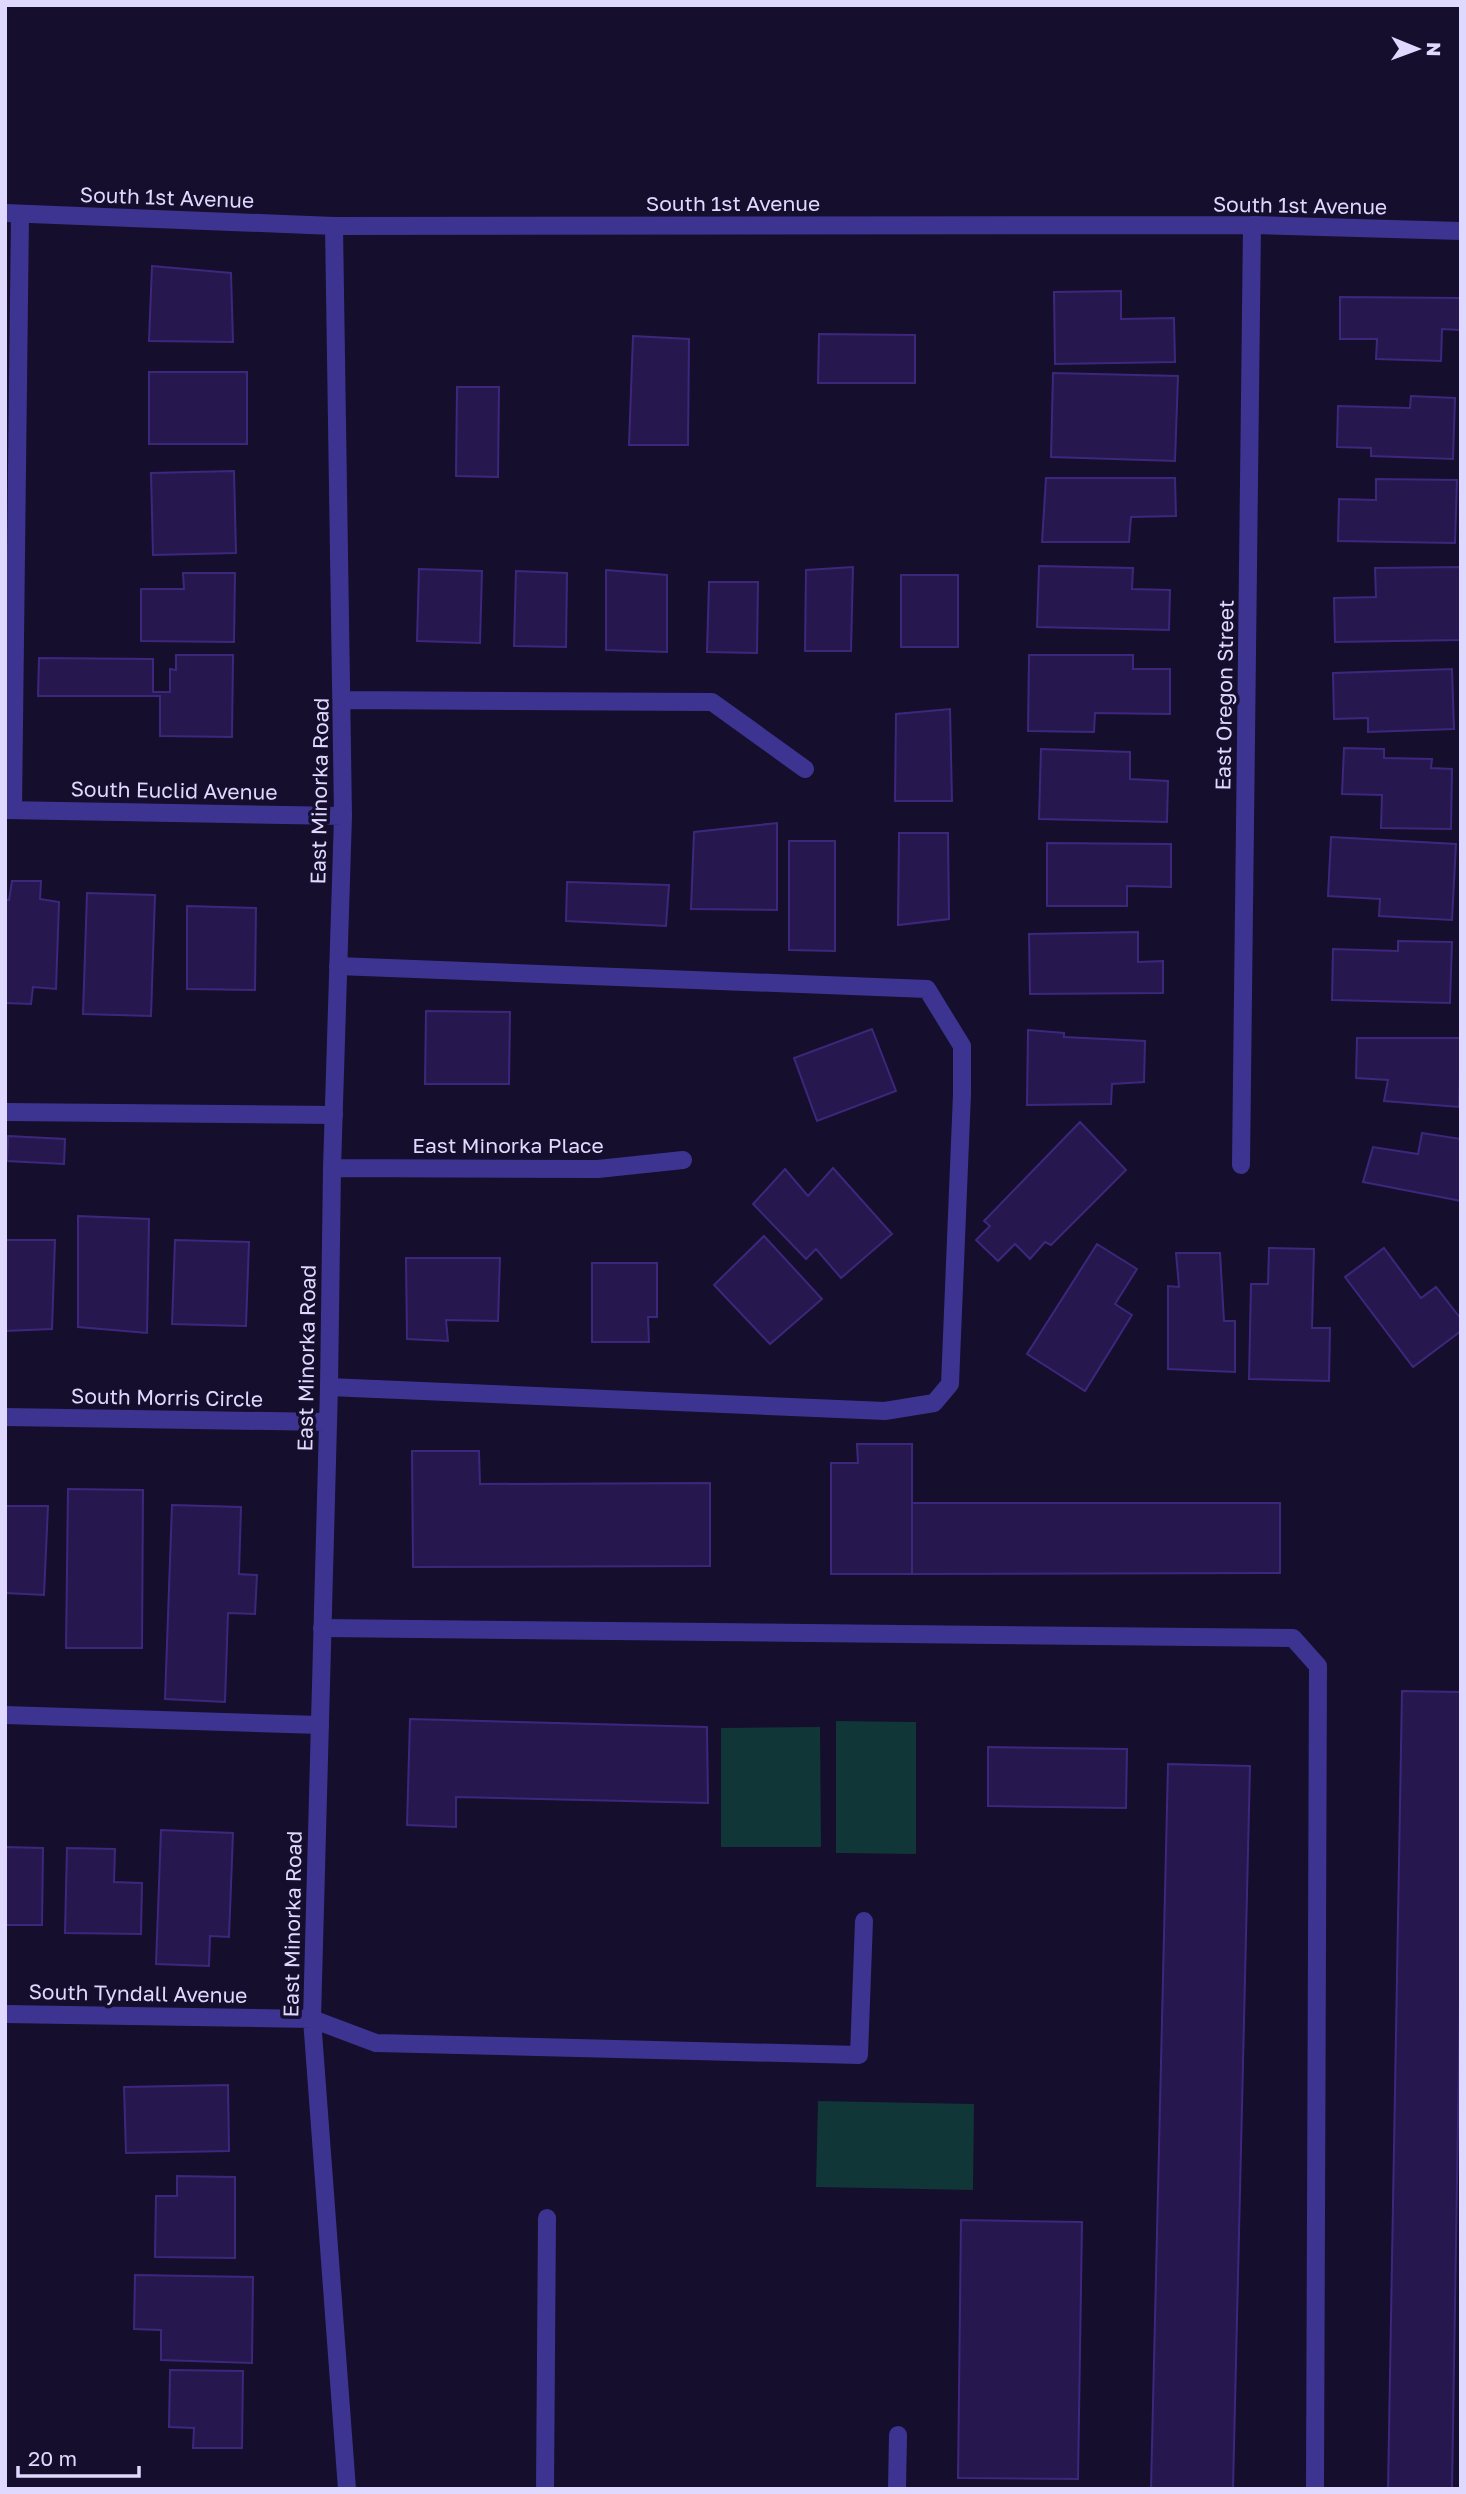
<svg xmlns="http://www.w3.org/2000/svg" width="1466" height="2494" font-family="'Golos Text',sans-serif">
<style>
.green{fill:#103637}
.building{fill:#26184f;stroke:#3d277d;stroke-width:2}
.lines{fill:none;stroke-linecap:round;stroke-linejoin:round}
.service{stroke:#3c3490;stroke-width:18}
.minor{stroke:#3c3490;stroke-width:18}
.labels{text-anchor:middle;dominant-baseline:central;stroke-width:7;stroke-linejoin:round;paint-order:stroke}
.street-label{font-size:21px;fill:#dfd9ff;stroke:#150e2c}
</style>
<rect width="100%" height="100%" fill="#150e2c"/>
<path class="green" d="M836,1721L916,1722V1854L836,1853Z
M820,1727L821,1847H721V1728Z
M818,2101L974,2104L973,2190L816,2187Z"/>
<path class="building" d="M152,266L231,273L233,342L149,341Z
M1121,291V319L1174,318L1175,362L1055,364L1054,292Z
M1340,297L1460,298V330L1442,329L1441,361L1376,359L1377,339H1340Z
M819,334L915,335V383H818Z
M633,336L689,339L688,445H629Z
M149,372H247V444H149Z
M1053,373L1178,376L1175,461L1051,457Z
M457,387H499L498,477L456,476Z
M1411,396L1455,398L1453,459L1371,456V448L1337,447L1338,406L1410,408Z
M234,471L236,553L153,555L151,473Z
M1046,478H1175L1176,516L1131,517L1129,542H1042Z
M1376,479L1457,480L1455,543L1338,541L1339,499L1376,500Z
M1039,566L1133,568L1132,589L1170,590L1169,630L1037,627Z
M853,567L851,651H805L806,570Z
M1461,567V640L1335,642L1334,598L1376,597L1375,568Z
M419,569L482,571L480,643L417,641Z
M606,570L667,575V652L606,650Z
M516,571L567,573L566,647L514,646Z
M183,573H235L234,642L141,641V589H184Z
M901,575H958V647H901Z
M709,582H758L757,653L707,652Z
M176,655H233L232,737L160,736V696H38L39,658L153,659V692H170V669L176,670Z
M1029,655H1133V669H1170V714L1095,713L1094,732L1028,731Z
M1452,669L1454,729L1368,732V718L1334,719L1333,673Z
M950,709L952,801H895L896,714Z
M1344,748L1384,749V758L1432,759L1431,768L1452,769L1451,829L1381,828L1382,795L1342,794Z
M1041,749L1130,752V779L1168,781L1167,822L1039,819Z
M777,823V910L691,909L694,832Z
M899,833H948L949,919L898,925Z
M1331,837L1456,844L1452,920L1379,916L1380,899L1328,896Z
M789,841H835V951L789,950Z
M1047,843L1171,844V887L1127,886V906H1047Z
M12,881H41L40,899L59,902L56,989L33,987L31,1004L5,1003V900H9Z
M567,882L669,885L666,926L566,921Z
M87,893L155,895L151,1016L83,1014Z
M187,906L256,908L255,990L187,989Z
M1138,932V962L1163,961V993L1030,994L1029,934Z
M1398,941L1452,942L1450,1003L1332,1000L1333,949L1398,951Z
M426,1011L510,1012L509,1084H425Z
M872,1029L896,1091L817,1121L794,1058Z
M1028,1030L1064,1033V1037L1145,1041L1144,1082L1112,1084L1111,1104L1027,1105Z
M1357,1038H1461L1459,1107L1384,1101L1388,1080L1356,1078Z
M1080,1122L1126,1170L1051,1245L1045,1242L1030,1259L1015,1244L998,1261L976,1240L990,1226L984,1221Z
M1422,1133L1461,1139V1201L1363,1182L1373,1147L1418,1154Z
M8,1136L65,1139L64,1164L7,1161Z
M833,1168L892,1234L841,1278L816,1249L806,1259L753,1204L785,1169L808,1196Z
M78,1216L149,1219L147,1333L78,1327Z
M764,1236L822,1299L770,1344L714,1285Z
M5,1240H55L52,1329L5,1331Z
M175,1240L249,1242L246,1326L172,1324Z
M1097,1244L1137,1269L1115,1304L1132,1315L1085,1391L1027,1354Z
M1269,1248L1314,1249L1312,1328H1330L1329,1381L1249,1379L1251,1284H1268Z
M1384,1248L1421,1298L1436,1287L1461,1319V1331L1413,1367L1345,1277Z
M1176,1253H1220L1224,1321H1235V1372L1168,1369V1286L1179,1287Z
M406,1258H500L498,1321L446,1320L448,1341L407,1339Z
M592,1263H657V1317H648L649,1342H592Z
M857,1444H912V1574H831V1463H858Z
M412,1451H479L480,1484L710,1483V1566L413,1567Z
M68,1489L143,1490L142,1648H66Z
M912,1503H1280V1573L912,1574Z
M172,1505L241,1507L239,1574L257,1575L255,1614L228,1613L225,1702L165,1699Z
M5,1506H48L44,1595L5,1593Z
M1402,1691L1461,1692V1938L1452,2489H1388Z
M410,1719L707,1727L708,1803L456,1797V1827L407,1825Z
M988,1747L1127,1749L1126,1808L988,1806Z
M1168,1764L1250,1766L1233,2489H1151Z
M161,1830L233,1833L229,1937L210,1936L209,1966L156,1964Z
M5,1847L43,1848L42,1925H5Z
M67,1848L115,1849L114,1882L142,1883L141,1934L65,1933Z
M228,2085L229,2151L126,2153L124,2087Z
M177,2176L235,2177V2258L155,2257L156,2196H177Z
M961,2220L1082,2222L1078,2479L958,2478Z
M135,2275L253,2277L252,2363L161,2360V2330L134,2329Z
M170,2370L243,2371L242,2448H193L194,2428L169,2427Z"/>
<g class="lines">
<path class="service" d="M13,810L20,214
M5,1112L334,1115
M329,1387L885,1411L934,1403L950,1384L962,1094V1046L927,989L338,966
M322,1628L1293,1638L1318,1666L1315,2489
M5,1715L320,1725
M312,2019L376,2043L859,2055L864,1921
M545,2489L547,2218
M897,2489L898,2435"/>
<path class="minor" d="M5,213L334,226L1252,225L1461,231
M334,226L343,816L332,1168L329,1387L312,2019L347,2489
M343,700L712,702L805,769
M5,810L343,816
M1241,1165L1252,225
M332,1168L598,1169L683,1160
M5,1417L327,1422
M5,2014L312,2019"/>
</g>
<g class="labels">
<g class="street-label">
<text transform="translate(167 197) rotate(2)">South 1st Avenue</text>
<text x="733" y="203">South 1st Avenue</text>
<text transform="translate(1300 205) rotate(1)">South 1st Avenue</text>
<text transform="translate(1224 695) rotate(-89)">East Oregon Street</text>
<text transform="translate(174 790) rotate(1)">South Euclid Avenue</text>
<text transform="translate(319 791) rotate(-89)">East Minorka Road</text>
<text x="508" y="1145">East Minorka Place</text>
<text transform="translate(306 1358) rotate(-89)">East Minorka Road</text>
<text transform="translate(167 1397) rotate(1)">South Morris Circle</text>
<text transform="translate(292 1924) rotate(-89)">East Minorka Road</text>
<text transform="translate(138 1993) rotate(1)">South Tyndall Avenue</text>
</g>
</g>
<rect width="1466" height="2494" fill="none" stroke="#dfd9ff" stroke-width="14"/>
<g transform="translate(1417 49) rotate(91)" stroke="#150e2c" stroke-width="5" paint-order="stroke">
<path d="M0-5L12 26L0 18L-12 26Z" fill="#dfd9ff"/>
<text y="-10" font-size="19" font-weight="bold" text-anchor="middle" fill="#dfd9ff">N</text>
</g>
<path d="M18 2466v10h121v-10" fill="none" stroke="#dfd9ff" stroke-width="3.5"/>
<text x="28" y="2466" font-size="21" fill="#dfd9ff" stroke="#150e2c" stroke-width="5" paint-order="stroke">20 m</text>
</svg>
